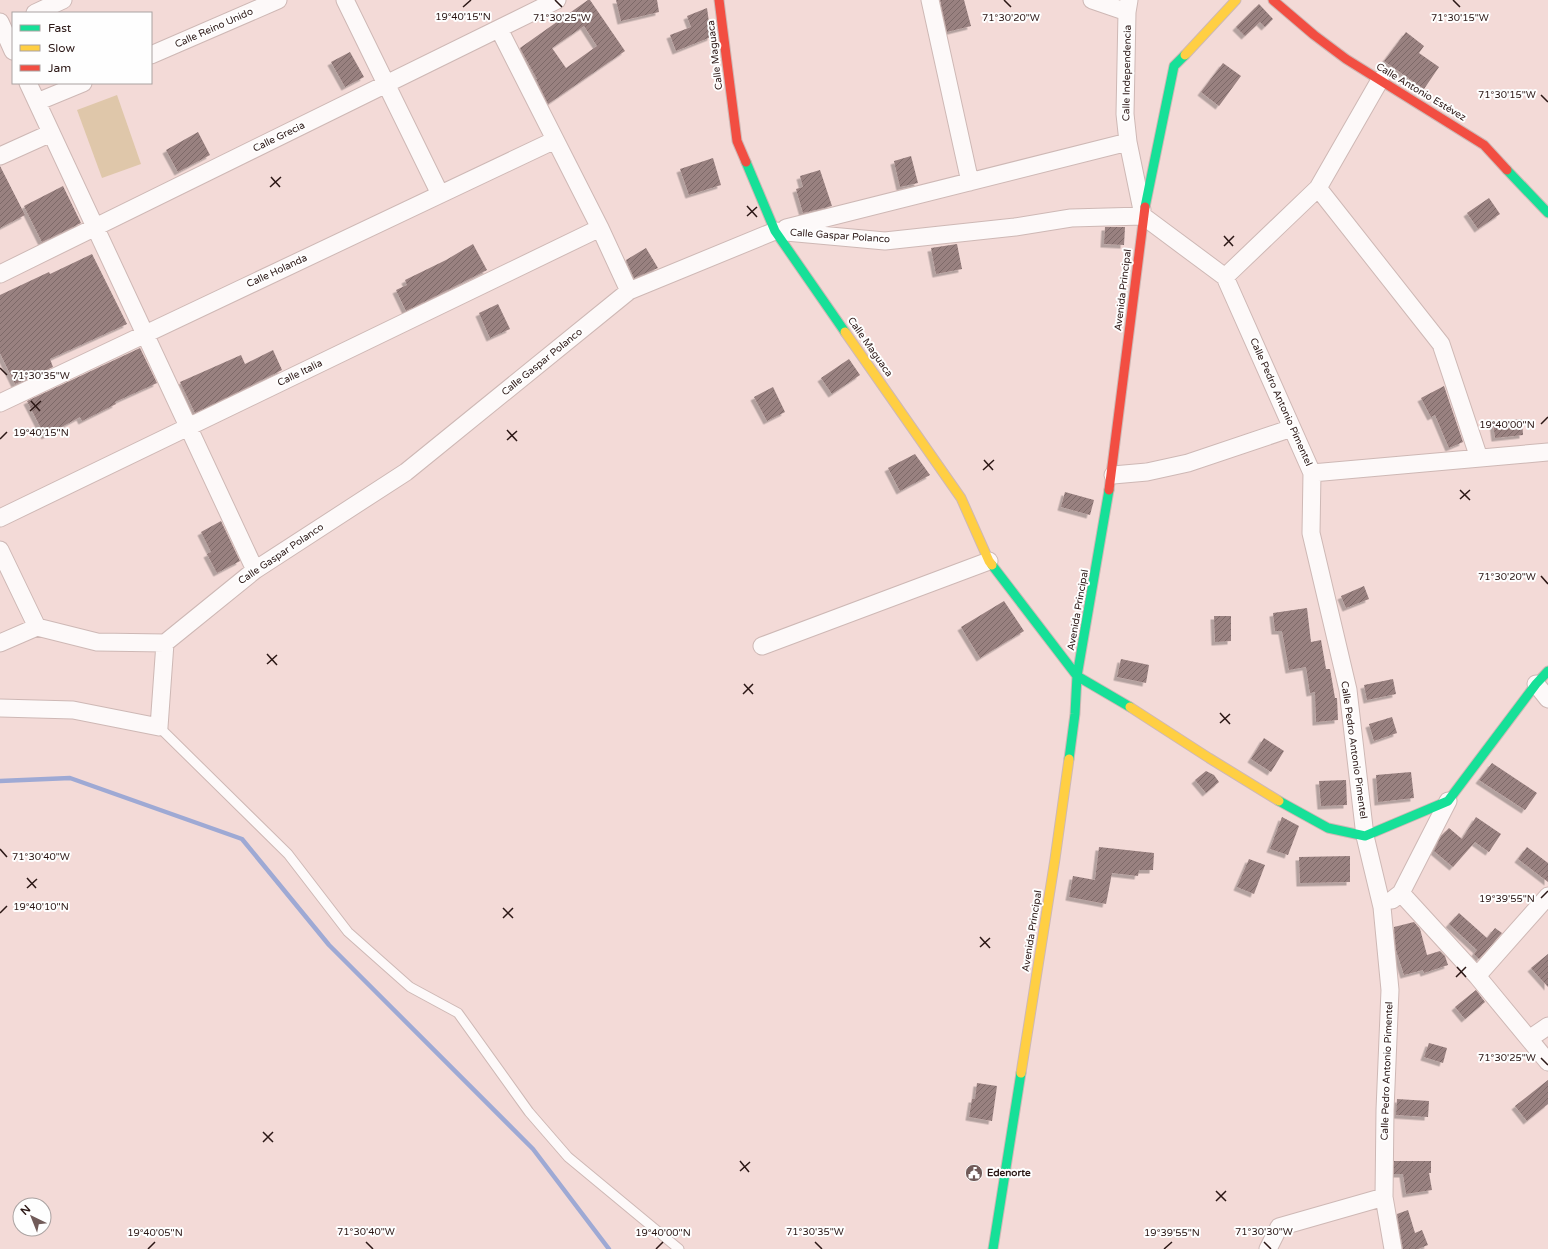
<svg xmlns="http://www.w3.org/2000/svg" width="1548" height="1249" font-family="'Varela Round',sans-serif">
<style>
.park{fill:#dfc7aa}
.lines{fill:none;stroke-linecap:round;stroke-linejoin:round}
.stream{stroke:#9ea9d4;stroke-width:4.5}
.building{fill:url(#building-hatch);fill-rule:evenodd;filter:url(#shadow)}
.lane-casing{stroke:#ceb8b5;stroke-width:11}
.street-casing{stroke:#ceb8b5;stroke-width:19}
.fast-casing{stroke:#ceb8b5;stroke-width:11}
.slow-casing{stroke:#ceb8b5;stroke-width:11}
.jam-casing{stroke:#ceb8b5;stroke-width:11}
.lane{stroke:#fdf9f9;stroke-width:9}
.street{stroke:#fdf9f9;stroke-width:17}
.fast{stroke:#16e098;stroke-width:9}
.slow{stroke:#ffcf43;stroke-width:9}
.jam{stroke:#f24e42;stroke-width:9}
.ticks{fill:none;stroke:#2b1715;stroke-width:1.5}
.labels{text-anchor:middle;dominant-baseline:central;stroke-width:4;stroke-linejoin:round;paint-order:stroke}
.street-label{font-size:10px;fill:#2b1715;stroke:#fefefe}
.poi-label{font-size:10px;font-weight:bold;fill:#2b1715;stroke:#fefefe;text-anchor:start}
.ticks-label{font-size:10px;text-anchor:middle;fill:#2b1715;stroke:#fefefe;stroke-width:4;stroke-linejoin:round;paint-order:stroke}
</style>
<defs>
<pattern id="building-hatch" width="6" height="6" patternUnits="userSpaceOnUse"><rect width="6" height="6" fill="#998180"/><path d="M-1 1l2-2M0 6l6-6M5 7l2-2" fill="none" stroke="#7d6968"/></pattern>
<filter id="shadow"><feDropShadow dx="-3.5" dy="3.5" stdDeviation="0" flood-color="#0004"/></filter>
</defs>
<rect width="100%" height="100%" fill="#f3dad7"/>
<path class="park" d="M117,95L141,164L102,178L77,110Z"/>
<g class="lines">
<path class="stream" d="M0,781L70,778L242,839L329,945L533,1149L609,1249"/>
</g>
<path class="building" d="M588,0H590L625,51L548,104L536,79H537L520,48ZM584,26L597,46L566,68L552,48Z
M616,0H657L659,12L621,21Z
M940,0H964L971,26L947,32Z
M1259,4L1273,19L1265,27L1260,22L1245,36L1236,27Z
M707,8L711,37L676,51L670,35L691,27L687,16Z
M1406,32L1424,46L1419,53L1439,67L1424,89L1384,61Z
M350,52L364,77L345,87L331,62Z
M1223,63L1241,76L1219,106L1201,92Z
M198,132L210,155L178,172L166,150Z
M911,156L918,183L900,187L894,161Z
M713,158L721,185L689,195L680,169Z
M0,166L25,215L0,228Z
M820,170L832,206L803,213L796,189L803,187L800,176Z
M63,186L81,223L42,242L24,206Z
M1489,198L1500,214L1478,229L1467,213Z
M1105,227H1125L1124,245L1104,244Z
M473,244L487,270L406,311L396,290L407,285L405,280L446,260Z
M957,244L962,269L936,274L931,248Z
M646,248L658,268L634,278L626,260Z
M92,254L127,324L50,359L53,367L15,384L0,353V295L49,272L50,274Z
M498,304L510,329L490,338L479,313Z
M140,348L157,383L115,402L116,404L82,421L80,417L45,436L27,401Z
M273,350L282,370L195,413L180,382L241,355L245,364Z
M849,359L860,375L832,394L821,378Z
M1444,386L1463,442L1449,448L1435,415L1431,417L1421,398Z
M773,387L785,412L767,421L754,397Z
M1522,419L1523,435L1495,438L1493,422Z
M915,454L930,475L900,491L888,468Z
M1065,492L1094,500L1090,515L1061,507Z
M221,521L240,561L217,573L207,554L211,552L201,532Z
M1364,586L1369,599L1346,608L1341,596Z
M1004,601L1024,631L980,658L961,627Z
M1307,608L1311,642L1321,640L1326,669H1330L1335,698H1337L1338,720L1316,722L1315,692L1310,693L1306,667L1289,670L1282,631H1275L1273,613Z
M1214,616H1231V641L1215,642Z
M1121,659L1149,665L1146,683L1117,677Z
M1393,679L1396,694L1367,700L1364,685Z
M1392,717L1397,733L1374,741L1369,724Z
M1264,738L1284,751L1271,772L1251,759Z
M1492,763L1537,793L1525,810L1479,780Z
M1206,771L1214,775L1219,782L1206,793L1195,780Z
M1411,772L1414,798L1378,802L1376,775Z
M1346,780L1347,805L1321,806L1319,781Z
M1282,817L1299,826L1288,855L1270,849Z
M1476,817L1501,834L1489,852L1475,842L1453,867L1434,851L1441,836L1449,828L1462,839Z
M1099,847L1154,853L1153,870H1139L1138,876L1112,873L1106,904L1069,897L1073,876L1095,880Z
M1527,847L1548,863V882L1518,859Z
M1350,856V882L1300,883L1299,857Z
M1249,859L1265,865L1254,894L1237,887Z
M1459,913L1487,938L1495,928L1502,933L1479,959L1474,954L1477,950L1449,924Z
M1414,922L1420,929L1427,955L1440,951L1445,956L1448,965L1424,973L1423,970L1404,975L1396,950L1394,927Z
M1548,954V987L1531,968Z
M1476,990L1485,1002L1465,1019L1455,1007Z
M1429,1043L1447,1048L1443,1063L1424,1057Z
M1548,1080V1104L1527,1121L1515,1106Z
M977,1083L997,1086L992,1121L969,1117L972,1099H975Z
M1397,1099L1429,1101L1428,1117L1396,1115Z
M1394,1161H1431V1173H1429L1432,1190L1406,1194L1403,1174H1394Z
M1408,1210L1415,1233L1422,1230L1428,1245L1418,1249H1403L1397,1214Z"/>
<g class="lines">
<defs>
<path id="lane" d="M159,727L288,854L348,932L410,987L458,1013L529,1112L568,1157L679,1249"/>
<path id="street" d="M345,0L440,194
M930,0L970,182
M1092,0L1127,12
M1129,0L1127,12L1125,114L1128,142L1142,210
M35,13L63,0
M0,22L13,51
M499,29L600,228L629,291
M151,55L278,0
M28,83L255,570
M37,102L83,83
M0,156L51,133
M1318,188L1441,344L1479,458
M1143,216L1225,277L1312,473L1311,533L1348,690L1365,836L1382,907L1390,990L1385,1110L1384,1197L1393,1249
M786,228L1128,142
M0,274L557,0
M1225,277L1318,188L1380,80
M0,403L555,140
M1312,473L1548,452
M1113,475L1147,472L1188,463L1292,428
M0,518L600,228
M0,550L37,627
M0,643L37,627L97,642L165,643L255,570L406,472L629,291L775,231L885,241L1015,227L1071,218L1143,216
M762,646L989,561
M1536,684L1548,699
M0,708L73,710L159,727L165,643
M1401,893L1477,976L1548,1062
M1392,900L1401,893L1448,801
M1477,976L1548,896
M1529,1039L1548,1026
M1268,1249L1279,1227L1384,1197"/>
<path id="fast" d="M746,162L775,231L845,332
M1507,170L1548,213
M1145,207L1174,66L1185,55
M992,565L1077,676L1130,707
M1069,759L1075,714L1077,676L1109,490
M1279,801L1328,828L1365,836L1448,801L1536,684L1548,671
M993,1249L1021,1073"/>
<path id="slow" d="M1185,55L1236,0
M845,332L961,498L989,561L992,565
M1130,707L1209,758L1279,801
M1021,1073L1055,859L1069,759"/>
<path id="jam" d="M719,0L737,141L746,162
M1273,0L1314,35L1346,59L1484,145L1507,170
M1109,490L1145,207"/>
</defs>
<use href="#lane" class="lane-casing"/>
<use href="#street" class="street-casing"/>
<use href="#fast" class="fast-casing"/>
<use href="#slow" class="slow-casing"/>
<use href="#jam" class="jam-casing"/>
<use href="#lane" class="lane"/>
<use href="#street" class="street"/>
<use href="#fast" class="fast"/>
<use href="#slow" class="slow"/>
<use href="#jam" class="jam"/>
</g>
<path class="ticks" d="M555,0L562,7M1004,0L1011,7M1453,0L1460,7M463,7L471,0M1541,95L1548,102M271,177L280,187M270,187L281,177M747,206L757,217M747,216L757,207M1224,236L1233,246M1224,246L1234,236M0,368L7,375M31,401L40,411M30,411L41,401M1541,424L1548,417M507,430L517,441M0,439L7,432M507,440L517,431M984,460L993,470M983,470L994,460M1460,490L1470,500M1460,499L1470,490M1541,576L1548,584M267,654L277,665M267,664L277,655M744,684L753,694M743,694L753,684M1220,713L1230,724M1220,723L1230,714M0,849L7,857M27,878L36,888M27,888L37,879M1541,898L1548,891M503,908L513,918M0,913L7,906M503,918L513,908M980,937L990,948M980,947L990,938M1457,967L1466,977M1456,977L1466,967M1541,1058L1548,1065M263,1132L273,1142M263,1142L273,1132M740,1161L749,1172M740,1171L750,1162M1216,1191L1226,1201M1216,1201L1226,1191M366,1242L373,1249M815,1242L822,1249M1264,1242L1271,1249M148,1249L155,1242M656,1249L663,1242M1164,1249L1172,1242"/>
<defs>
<symbol id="civic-disc" viewBox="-11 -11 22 22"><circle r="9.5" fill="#715b59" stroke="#fefefe"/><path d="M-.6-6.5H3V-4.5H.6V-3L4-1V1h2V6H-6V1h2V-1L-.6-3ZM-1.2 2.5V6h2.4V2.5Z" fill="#fff"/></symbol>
</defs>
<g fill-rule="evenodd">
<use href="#civic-disc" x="964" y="1163" width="20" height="20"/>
</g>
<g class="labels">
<g class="street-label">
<text transform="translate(214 28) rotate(-24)">Calle Reino Unido</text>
<text transform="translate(715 55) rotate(-97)">Calle Maguaca</text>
<text transform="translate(1127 73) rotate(-89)">Calle Independencia</text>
<text transform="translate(1421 92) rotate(31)">Calle Antonio Estévez</text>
<text transform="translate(279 137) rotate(-26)">Calle Grecia</text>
<text transform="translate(840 236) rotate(4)">Calle Gaspar Polanco</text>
<text transform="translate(277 271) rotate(-25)">Calle Holanda</text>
<text transform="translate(1123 290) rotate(-83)">Avenida Principal</text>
<text transform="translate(870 347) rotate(55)">Calle Maguaca</text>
<text transform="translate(542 362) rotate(-39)">Calle Gaspar Polanco</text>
<text transform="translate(300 373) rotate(-26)">Calle Italia</text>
<text transform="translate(1281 402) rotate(66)">Calle Pedro Antonio Pimentel</text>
<text transform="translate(281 554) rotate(-34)">Calle Gaspar Polanco</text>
<text transform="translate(1078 610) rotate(-80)">Avenida Principal</text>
<text transform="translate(1354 750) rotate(82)">Calle Pedro Antonio Pimentel</text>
<text transform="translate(1032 931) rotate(-81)">Avenida Principal</text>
<text transform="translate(1387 1071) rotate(-88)">Calle Pedro Antonio Pimentel</text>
</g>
<g class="poi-label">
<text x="987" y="1173">Edenorte</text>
</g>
</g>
<g class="ticks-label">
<text x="463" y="20">19°40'15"N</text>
<text x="562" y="21">71°30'25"W</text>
<text x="1011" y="21">71°30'20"W</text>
<text x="1460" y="21">71°30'15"W</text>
<text x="1507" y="98">71°30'15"W</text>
<text x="41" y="379">71°30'35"W</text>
<text x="1507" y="428">19°40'00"N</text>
<text x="41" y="436">19°40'15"N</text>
<text x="1507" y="580">71°30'20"W</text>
<text x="41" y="860">71°30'40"W</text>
<text x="1507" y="902">19°39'55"N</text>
<text x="41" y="910">19°40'10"N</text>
<text x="1507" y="1061">71°30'25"W</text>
<text x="366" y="1235">71°30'40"W</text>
<text x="815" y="1235">71°30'35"W</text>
<text x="1264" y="1235">71°30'30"W</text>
<text x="155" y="1236">19°40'05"N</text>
<text x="663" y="1236">19°40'00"N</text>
<text x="1172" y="1236">19°39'55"N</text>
</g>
<rect x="12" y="12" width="140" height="72" fill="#fefefe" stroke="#aaa2a1"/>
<rect x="20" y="25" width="20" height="6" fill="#16e098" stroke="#aaa2a1"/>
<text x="48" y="32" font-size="12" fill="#2b1715">Fast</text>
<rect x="20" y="45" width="20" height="6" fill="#ffcf43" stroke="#aaa2a1"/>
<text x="48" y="52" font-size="12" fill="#2b1715">Slow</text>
<rect x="20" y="65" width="20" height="6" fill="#f24e42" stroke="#aaa2a1"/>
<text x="48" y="72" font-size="12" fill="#2b1715">Jam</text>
<g transform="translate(32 1217) rotate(317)"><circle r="19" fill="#fefefe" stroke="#aaa2a1"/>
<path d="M0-3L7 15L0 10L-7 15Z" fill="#715b59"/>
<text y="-6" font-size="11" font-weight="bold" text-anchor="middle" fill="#2b1715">N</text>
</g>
</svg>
